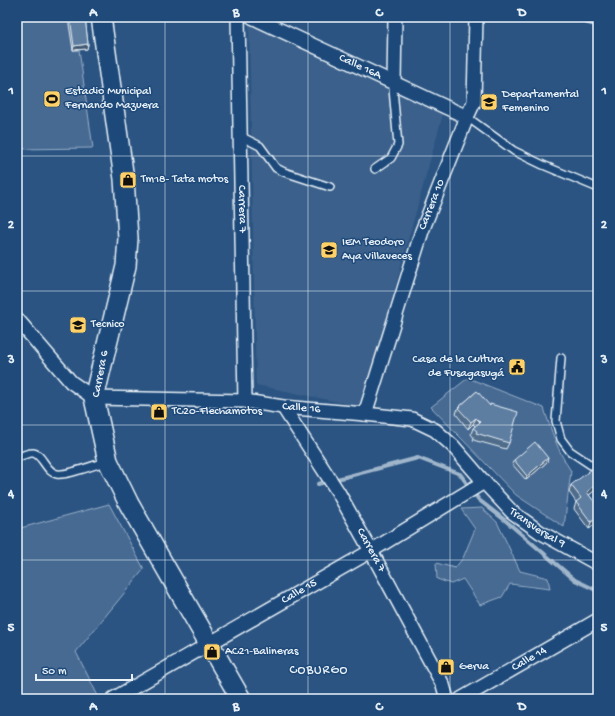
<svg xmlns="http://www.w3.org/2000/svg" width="615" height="716" font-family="'Gochi Hand',sans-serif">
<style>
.built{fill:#3a608b}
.green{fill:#476b93;stroke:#98aec6}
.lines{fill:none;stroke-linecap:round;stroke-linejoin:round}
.stream{stroke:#a0b6cb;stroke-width:4}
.lane-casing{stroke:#e8f1f8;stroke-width:10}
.street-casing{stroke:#e8f1f8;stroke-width:16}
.secondary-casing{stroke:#e8f1f8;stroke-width:22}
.lane{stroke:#1f4a7a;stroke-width:7}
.street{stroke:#1f4a7a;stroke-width:13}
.secondary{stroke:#1f4a7a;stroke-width:19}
.wall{fill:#506c8a;stroke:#e8f1f8}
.shaded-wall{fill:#415871;stroke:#e8f1f8}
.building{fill:#5d7da1;stroke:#e8f1f8}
.grid{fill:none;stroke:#e8f1f8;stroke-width:1;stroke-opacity:0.55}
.labels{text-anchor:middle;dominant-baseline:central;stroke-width:3;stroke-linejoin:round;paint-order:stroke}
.street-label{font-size:12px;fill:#e8f1f8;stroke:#1f4a7a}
.poi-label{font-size:12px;fill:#e8f1f8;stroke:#1f4a7a;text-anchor:start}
.neighbourhood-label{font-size:13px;letter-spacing:1px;fill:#e8f1f8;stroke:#1f4a7a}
.neatline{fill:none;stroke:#e8f1f8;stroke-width:1.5}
.grid-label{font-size:13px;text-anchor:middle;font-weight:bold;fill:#e8f1f8}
</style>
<rect width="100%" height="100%" fill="#2b5482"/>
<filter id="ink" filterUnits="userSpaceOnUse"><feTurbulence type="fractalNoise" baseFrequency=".025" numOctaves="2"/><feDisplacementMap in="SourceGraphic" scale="8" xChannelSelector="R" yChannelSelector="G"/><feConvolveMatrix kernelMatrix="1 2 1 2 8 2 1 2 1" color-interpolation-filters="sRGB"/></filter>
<g filter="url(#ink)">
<path class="built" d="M249,23L443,114L362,407L256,385Z"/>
<path class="green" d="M17,17H83L87,49L79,50L93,148L17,149Z
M468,378L544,408C551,430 558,452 571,471L564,527L516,495L431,407Z
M109,504L144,569L76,652L99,698L97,699H17V529Z
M482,508L497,522L520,571L548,578L550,589L510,584L502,597L480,605L463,579L451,584L437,579L436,563L455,568L463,558L475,529L461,509Z"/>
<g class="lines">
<path class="stream" d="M318,484L418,458L460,474L479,500L506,521L575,580L598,591"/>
<defs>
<path id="lane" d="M467,117L514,151L543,165L598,188
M240,136L260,146L276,168L284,172L330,187
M375,169L391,158L398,145L393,89L394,83
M561,358L556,421L561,439L570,451L591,465L598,467
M17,458C21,456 27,453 32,453C42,452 45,472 57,474C66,476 97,464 108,461"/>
<g id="street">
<path id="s1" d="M238,17L245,401"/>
<path id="s2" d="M252,17L467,117"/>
<path d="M589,17L598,19"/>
<path d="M394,83L395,17"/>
<path id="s3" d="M17,319L71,382L94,398L245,401L283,407L365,414L412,419L435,430L453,446L484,482L512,512L540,532L598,564"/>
<path id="s4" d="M283,407L338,492L371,551L443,685L447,699"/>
<path id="s5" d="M365,414L422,231L467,117L474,102L476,17"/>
<path id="s6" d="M113,699L371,551L484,482"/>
<path id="s7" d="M461,699L598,620"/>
</g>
<path id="secondary" d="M101,17L124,179L128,238L126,266L94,398L108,461L129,504L241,699"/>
</defs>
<use href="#lane" class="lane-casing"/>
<use href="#street" class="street-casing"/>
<use href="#secondary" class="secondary-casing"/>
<use href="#lane" class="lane"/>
<use href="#street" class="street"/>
<use href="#secondary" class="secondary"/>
</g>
<path class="wall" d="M69,17H85L88,44L87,49L73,50L68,18Z
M477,391L509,443L506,449L473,440L474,438L471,434L473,428L475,426L473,424L468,429L456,414L458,408Z
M514,460L547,462L526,480L512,464Z
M598,477V488L589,495L598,507V522L589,529L574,509L576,502L569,492L571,485Z"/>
<path class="shaded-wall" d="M88,44L87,49L73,50L74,46Z
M476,418L473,424L468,429L471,422Z
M548,458L547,462L526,480L527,476Z
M598,483V488L584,499L587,492Z
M598,517V522L589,529L591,522Z"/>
<path class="building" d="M70,17H85L88,44L74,46Z
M477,391L490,406V404L518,412L509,443L476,433L477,431L473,428L480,422L476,418L471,422L458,408Z
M535,442L548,458L527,476L514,460Z
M592,469L598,477V483L587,492L598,507V517L591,522L576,502L581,498L571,485Z"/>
</g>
<path class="grid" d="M165,17V699M308,17V699M450,17V699M17,156H598M17,291H598M17,425H598M17,560H598"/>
<defs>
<symbol id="stadium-square" viewBox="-11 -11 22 22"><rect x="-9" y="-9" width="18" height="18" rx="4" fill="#ffd166" stroke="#1f4a7a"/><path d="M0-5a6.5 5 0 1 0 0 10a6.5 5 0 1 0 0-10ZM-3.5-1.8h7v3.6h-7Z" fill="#111"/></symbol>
<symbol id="school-square" viewBox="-11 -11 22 22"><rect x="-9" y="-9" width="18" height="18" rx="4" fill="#ffd166" stroke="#1f4a7a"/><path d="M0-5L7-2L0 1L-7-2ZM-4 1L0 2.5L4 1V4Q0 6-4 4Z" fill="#111"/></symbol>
<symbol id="shop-square" viewBox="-11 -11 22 22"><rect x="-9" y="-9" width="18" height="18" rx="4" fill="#ffd166" stroke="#1f4a7a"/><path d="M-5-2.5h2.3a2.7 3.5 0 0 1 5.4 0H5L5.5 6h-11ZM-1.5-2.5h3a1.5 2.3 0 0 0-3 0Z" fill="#111"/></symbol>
<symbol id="civic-square" viewBox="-11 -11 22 22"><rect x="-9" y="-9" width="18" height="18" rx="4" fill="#ffd166" stroke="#1f4a7a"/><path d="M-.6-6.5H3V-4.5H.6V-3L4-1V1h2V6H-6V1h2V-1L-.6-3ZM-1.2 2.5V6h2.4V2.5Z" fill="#111"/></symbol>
</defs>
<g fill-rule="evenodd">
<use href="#stadium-square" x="42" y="89" width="20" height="20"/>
<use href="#school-square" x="479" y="92" width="20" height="20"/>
<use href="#shop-square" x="118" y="170" width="20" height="20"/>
<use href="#school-square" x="319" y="240" width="20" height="20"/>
<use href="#school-square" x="68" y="315" width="20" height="20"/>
<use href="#civic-square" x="507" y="357" width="20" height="20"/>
<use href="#shop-square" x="149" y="402" width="20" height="20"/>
<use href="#shop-square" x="202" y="642" width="20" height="20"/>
<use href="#shop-square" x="436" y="657" width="20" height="20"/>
</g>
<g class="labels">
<g class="street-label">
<text stroke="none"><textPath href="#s2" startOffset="119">Calle 16A</textPath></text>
<text stroke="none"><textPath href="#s5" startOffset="220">Carrera 10</textPath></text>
<text stroke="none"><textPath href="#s1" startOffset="192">Carrera 7</textPath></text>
<text transform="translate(101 374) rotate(-79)">Carrera 6</text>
<text stroke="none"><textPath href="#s3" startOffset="319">Calle 16</textPath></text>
<text stroke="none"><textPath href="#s3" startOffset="598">Transversal 9</textPath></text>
<text stroke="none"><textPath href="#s4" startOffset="168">Carrera 7</textPath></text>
<text stroke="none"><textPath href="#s6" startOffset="215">Calle 15</textPath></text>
<text stroke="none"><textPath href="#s7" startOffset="79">Calle 14</textPath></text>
</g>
<g class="poi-label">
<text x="65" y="92">Estadio Municipal<tspan x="65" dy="14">Fernando Mazuera</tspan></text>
<text x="502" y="95">Departamental<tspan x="502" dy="14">Femenino</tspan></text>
<text x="141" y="180">Tm18- Tata motos</text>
<text x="342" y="243">IEM Teodoro<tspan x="342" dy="14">Aya Villaveces</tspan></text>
<text x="91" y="325">Tecnico</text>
<text x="504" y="360" text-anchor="end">Casa de la Cultura<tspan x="504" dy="14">de Fusagasugá</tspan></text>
<text x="172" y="412">TC20-Flechamotos</text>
<text x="225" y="652">AC21-Balineras</text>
<text x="459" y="667">Gerva</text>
</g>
<g class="neighbourhood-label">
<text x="319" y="670">COBURGO</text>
</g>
</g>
<rect width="615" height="716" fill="none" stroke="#1f4a7a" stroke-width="44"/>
<path d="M36 674v6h96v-6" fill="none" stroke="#e8f1f8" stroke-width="2"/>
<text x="42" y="674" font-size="12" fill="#e8f1f8" stroke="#1f4a7a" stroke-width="3" paint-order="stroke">50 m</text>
<rect x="22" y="22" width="571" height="672" class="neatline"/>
<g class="grid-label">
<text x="93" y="16">A</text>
<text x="236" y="16">B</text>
<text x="379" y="16">C</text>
<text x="522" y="16">D</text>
<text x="11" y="94">1</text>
<text x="604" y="94">1</text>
<text x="11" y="228">2</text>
<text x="604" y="228">2</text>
<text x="11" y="363">3</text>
<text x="604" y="363">3</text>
<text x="11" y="497">4</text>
<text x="604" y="497">4</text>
<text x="11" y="631">5</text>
<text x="604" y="631">5</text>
<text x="93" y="710">A</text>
<text x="236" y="710">B</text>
<text x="379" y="710">C</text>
<text x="522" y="710">D</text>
</g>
</svg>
